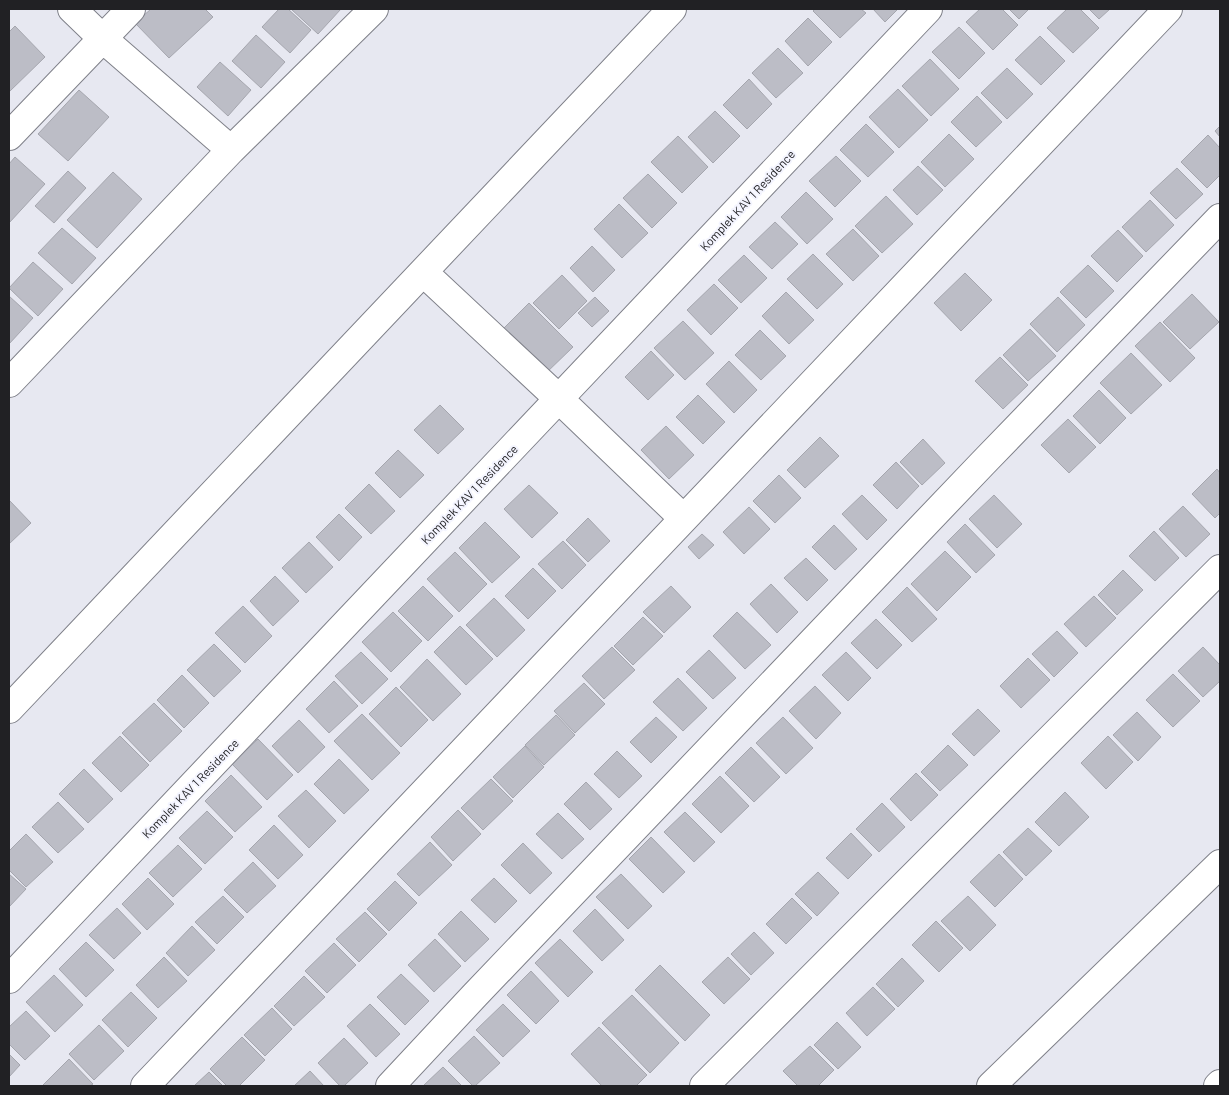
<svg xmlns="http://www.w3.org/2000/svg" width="1229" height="1095" font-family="Barlow,sans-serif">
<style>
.building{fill:#bcbdc6;stroke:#a5a6ae}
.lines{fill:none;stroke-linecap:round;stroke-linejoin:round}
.minor-casing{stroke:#7f8089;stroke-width:30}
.minor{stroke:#fff;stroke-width:28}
.labels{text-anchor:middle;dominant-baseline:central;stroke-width:4;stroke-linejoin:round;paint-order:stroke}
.street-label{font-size:12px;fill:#212124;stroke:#f4f5ff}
</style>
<rect width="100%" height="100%" fill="#e7e8f1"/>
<path class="building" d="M151,9H205L213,17L169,58L135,23Z
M279,9H288L311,30L290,53L262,27Z
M291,9H341L318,34Z
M815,9H861L866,13L840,38L813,11Z
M873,9H898L885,22Z
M980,9H1002L1018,25L993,50L966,22Z
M1009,9H1029L1019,19Z
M1067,9H1080L1099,28L1073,53L1047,28Z
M1089,9H1110L1099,19Z
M808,18L832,42L808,66L785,41Z
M15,26L45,57L9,92V32Z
M959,27L985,53L959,79L932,52Z
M256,35L285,62L261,88L232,61Z
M1040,36L1065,61L1041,85L1015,60Z
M778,48L803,73L776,98L752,73Z
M930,59L959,89L931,116L902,86Z
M220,62L251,90L228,116L197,87Z
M1007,68L1033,94L1007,119L981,93Z
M749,79L772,104L747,129L723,105Z
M898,89L928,120L899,148L869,117Z
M79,90L109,117L68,161L38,134Z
M977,96L1002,122L976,147L951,122Z
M715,111L740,136L713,163L688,137Z
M866,124L894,152L868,177L840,150Z
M1220,126V137L1215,131Z
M949,134L974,159L945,187L921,162Z
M1208,135L1220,148V175L1207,188L1181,162Z
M678,136L708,167L682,193L651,162Z
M836,156L861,181L835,207L809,181Z
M15,157L45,184L9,223V164Z
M918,166L943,190L917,215L893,190Z
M1177,168L1203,194L1176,219L1150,193Z
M68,171L86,188L54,223L35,206Z
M113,172L142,199L97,248L67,220Z
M648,174L677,203L652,228L623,198Z
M806,192L833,219L807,244L781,217Z
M886,196L913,224L882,253L855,226Z
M1150,200L1174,225L1146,252L1122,227Z
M619,204L648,233L622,258L594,229Z
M775,222L798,244L772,269L749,247Z
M62,228L96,258L72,284L38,253Z
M853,229L879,256L853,281L826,254Z
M1118,230L1143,256L1117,282L1091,256Z
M592,246L615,270L593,292L570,268Z
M813,254L843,284L817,309L787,279Z
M744,255L767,278L741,303L718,280Z
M33,262L63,289L38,316L9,288Z
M1088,265L1114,291L1086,318L1060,292Z
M965,273L992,300L961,331L934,303Z
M562,275L587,301L559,329L533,303Z
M714,284L738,308L711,335L687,310Z
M786,292L814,320L789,344L762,316Z
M1192,294L1219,322L1190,349L1163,322Z
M9,296L33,318L9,344Z
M595,297L609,311L592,327L578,313Z
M1058,297L1085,325L1057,352L1030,324Z
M529,303L573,347L544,375L501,331Z
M683,321L714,353L685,380L654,348Z
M1160,322L1195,358L1170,382L1135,346Z
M1030,329L1056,356L1028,381L1003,355Z
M760,330L786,356L761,380L735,355Z
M651,351L674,375L648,400L625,377Z
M1131,353L1162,385L1131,414L1100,383Z
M1000,357L1028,385L1003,409L975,381Z
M729,361L757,390L734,413L706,384Z
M1099,390L1126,418L1100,444L1073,416Z
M698,395L725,422L703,444L676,417Z
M440,405L464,429L438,454L414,430Z
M1068,419L1096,447L1069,473L1041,445Z
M666,426L694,455L669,479L641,450Z
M820,437L839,456L805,488L787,470Z
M923,439L945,463L922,485L900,462Z
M398,450L424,475L400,498L375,473Z
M896,462L919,486L897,509L873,485Z
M1217,469L1220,473V513L1215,518L1192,494Z
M779,475L801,498L775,523L753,501Z
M369,484L395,511L371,534L345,508Z
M529,485L558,513L532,538L504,509Z
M862,495L887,520L867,540L842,514Z
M994,495L1022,524L997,548L969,519Z
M9,500L31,523L9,544Z
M1183,506L1210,534L1186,557L1159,529Z
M749,507L770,529L744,554L723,532Z
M339,514L362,537L339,561L316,537Z
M588,518L610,541L588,562L566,540Z
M485,522L520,557L492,583L459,548Z
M965,524L995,555L976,573L947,542Z
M834,525L857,549L835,570L812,547Z
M1154,531L1179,558L1155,581L1129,556Z
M702,534L714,545L699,559L688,547Z
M563,541L586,565L562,589L538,564Z
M309,542L333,567L306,593L282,568Z
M945,551L971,577L937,611L911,584Z
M455,552L487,584L459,612L427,579Z
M806,558L828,580L807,601L784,578Z
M533,568L556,591L528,619L505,596Z
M1123,570L1143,590L1117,615L1098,595Z
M275,576L299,601L273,626L250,601Z
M771,584L798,612L777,633L750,604Z
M423,586L453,616L428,641L398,611Z
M671,586L691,607L664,633L643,612Z
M907,587L937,619L912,642L882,612Z
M1094,596L1116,618L1086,647L1064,624Z
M494,598L525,630L497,657L466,625Z
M243,606L272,636L245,663L215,633Z
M393,612L422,641L391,672L362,642Z
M737,612L771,645L745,669L713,636Z
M643,617L663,636L633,665L614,646Z
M876,619L902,645L877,669L851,643Z
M460,626L493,659L466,685L434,652Z
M1057,631L1078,653L1054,677L1032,654Z
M214,644L241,671L214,697L187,670Z
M612,647L635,670L604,699L582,676Z
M1203,647L1220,665V681L1203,697L1178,671Z
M709,650L736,678L713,699L686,672Z
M361,652L388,679L362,704L335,676Z
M846,652L871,678L848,701L822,675Z
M1028,658L1050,680L1021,708L1000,686Z
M427,659L461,694L433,721L400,687Z
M1173,674L1200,701L1173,727L1146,700Z
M182,675L209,703L184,728L157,700Z
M678,678L707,708L683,731L653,702Z
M334,681L358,706L329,733L306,709Z
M584,683L605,704L575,733L554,711Z
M815,686L841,713L816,739L789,711Z
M396,687L428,720L401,747L369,714Z
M154,703L182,731L150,762L122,733Z
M978,709L1000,731L974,756L952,734Z
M1137,712L1161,737L1138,761L1113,735Z
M362,714L400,753L372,780L334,741Z
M556,715L575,735L544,765L525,745Z
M656,717L677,737L651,763L630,742Z
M783,717L813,748L786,774L756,743Z
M299,720L325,747L298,773L272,746Z
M120,736L149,765L121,792L92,763Z
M1108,736L1133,762L1106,789L1081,763Z
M258,739L293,775L267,800L232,764Z
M948,745L968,765L940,791L921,772Z
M525,746L544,767L513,798L493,777Z
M751,747L780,777L754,802L725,773Z
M617,751L642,776L619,798L594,774Z
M339,759L369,790L344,814L314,784Z
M84,769L113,799L88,823L59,794Z
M916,773L938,795L911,821L890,799Z
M231,775L262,807L235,832L205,801Z
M720,776L749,806L721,833L692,804Z
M491,779L513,801L483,830L461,808Z
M586,782L612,809L590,830L564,804Z
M306,790L336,821L309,848L278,816Z
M1065,792L1089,817L1059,846L1035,822Z
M58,802L84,829L58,853L32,827Z
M882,803L905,827L879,852L856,829Z
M458,810L481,834L453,861L431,837Z
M207,811L233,837L205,864L179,838Z
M685,812L715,842L694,862L664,832Z
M558,813L584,839L562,859L536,834Z
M274,825L303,855L278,879L249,850Z
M1028,828L1052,851L1026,876L1003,852Z
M851,833L872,855L848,879L826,858Z
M26,834L53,862L26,887L9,870V851Z
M651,837L685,872L663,893L629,859Z
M430,842L452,865L419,896L397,874Z
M523,843L552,873L530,894L501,865Z
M178,845L202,869L173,897L149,873Z
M999,854L1023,879L995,907L970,882Z
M253,862L276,886L247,913L224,890Z
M818,872L839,893L817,916L795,894Z
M9,874L26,889L9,907Z
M621,874L652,906L628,929L596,897Z
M148,878L174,904L147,930L122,904Z
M494,878L517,901L495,923L471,900Z
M395,881L417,903L389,931L367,909Z
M223,896L244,917L217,944L195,922Z
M968,896L996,925L970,951L941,921Z
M792,898L812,918L786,944L766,924Z
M117,908L141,933L114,959L89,935Z
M595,909L624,940L602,961L573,931Z
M461,911L489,939L465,962L438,934Z
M365,912L387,934L359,962L336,939Z
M936,921L963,948L939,972L912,945Z
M192,926L215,950L188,976L166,953Z
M754,932L774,953L751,975L731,954Z
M435,939L461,966L434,992L408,965Z
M560,939L593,972L568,997L535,963Z
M86,942L114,970L86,997L59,969Z
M334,943L356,965L327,993L305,971Z
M164,957L187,981L158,1008L136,985Z
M728,957L750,979L724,1004L702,982Z
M902,958L924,981L898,1007L876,984Z
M660,965L710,1015L685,1041L635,990Z
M531,971L559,1001L536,1024L507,995Z
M401,974L429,1001L405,1025L377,997Z
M54,975L83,1005L55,1032L26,1002Z
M304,976L325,997L294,1026L274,1006Z
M873,987L895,1009L867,1036L846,1013Z
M131,992L157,1018L128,1047L102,1020Z
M632,995L679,1043L650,1073L602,1023Z
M370,1004L400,1034L376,1057L347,1026Z
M503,1004L530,1031L503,1057L476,1030Z
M272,1008L292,1029L265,1056L244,1035Z
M26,1011L50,1036L25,1060L9,1044V1027Z
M837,1022L861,1047L838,1069L814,1045Z
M99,1025L124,1051L94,1080L69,1054Z
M599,1027L647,1075L636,1086H602L571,1054Z
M474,1036L500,1063L475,1086H473L448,1061Z
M242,1037L265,1060L239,1086H227L210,1069Z
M344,1038L368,1063L344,1086H340L318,1063Z
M810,1046L834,1070L818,1086H798L783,1071Z
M9,1054L20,1065L9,1077Z
M69,1059L93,1084L90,1086H44L43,1085Z
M443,1067L462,1086H423Z
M310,1071L324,1086H294Z
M209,1072L223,1086H194Z"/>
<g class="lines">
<defs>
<path id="minor" d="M72,9L102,38L231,150
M9,136L131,9
M423,272L559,399L683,518
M9,383L231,150L374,9
M9,709L672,9
M9,979L928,9
M145,1086L1168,9
M390,1086L475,995L983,463L1220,218
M704,1086L1220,569
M991,1086L1220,864
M1218,1086L1220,1084"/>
</defs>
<use href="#minor" class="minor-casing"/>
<use href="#minor" class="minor"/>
</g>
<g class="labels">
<g class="street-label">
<text transform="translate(747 200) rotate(-47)">Komplek KAV 1 Residence</text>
<text transform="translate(469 494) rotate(-46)">Komplek KAV 1 Residence</text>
<text transform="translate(190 788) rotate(-46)">Komplek KAV 1 Residence</text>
</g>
</g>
<rect width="1229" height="1095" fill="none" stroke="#212124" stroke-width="20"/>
</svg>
